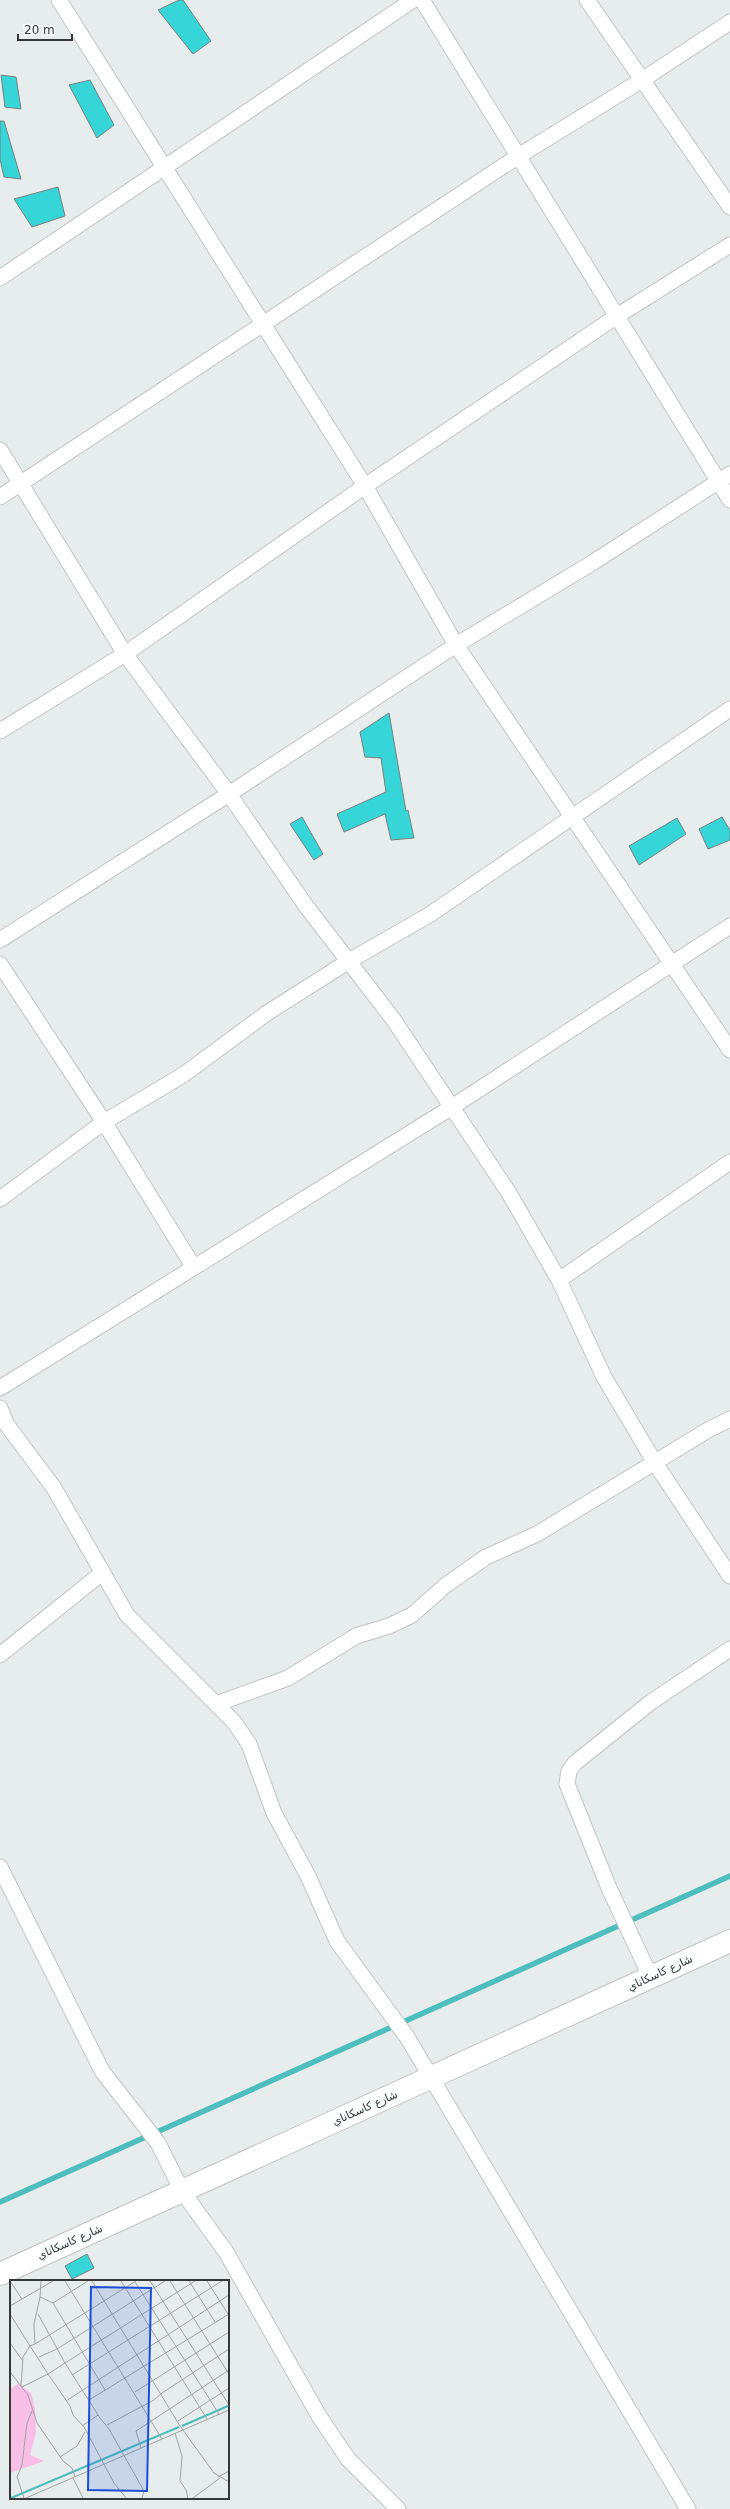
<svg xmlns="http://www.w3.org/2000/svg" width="730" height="2509" font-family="'DejaVu Sans','Noto Sans Arabic',sans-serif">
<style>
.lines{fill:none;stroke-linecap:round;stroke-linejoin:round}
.stream{stroke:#4dbdbe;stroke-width:5.5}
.building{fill:#36d6d8;stroke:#7b7f7f}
.street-casing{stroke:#bfc5c5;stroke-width:17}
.secondary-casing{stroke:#bfc5c5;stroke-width:24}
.street{stroke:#fff;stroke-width:15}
.secondary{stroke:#fff;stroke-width:22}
.labels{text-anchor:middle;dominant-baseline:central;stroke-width:3.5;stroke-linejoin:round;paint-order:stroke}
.street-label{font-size:11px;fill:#363838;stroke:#f4f9f9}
.inset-river{fill:none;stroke:#4dbdbe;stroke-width:2}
.inset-road{fill:none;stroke:#a0a4a4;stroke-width:1}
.view{fill:#1d4ed8;fill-opacity:0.15;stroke:#1d4ed8;stroke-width:2}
.inset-edge{fill:none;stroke:#363838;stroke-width:2}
</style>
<rect width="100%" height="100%" fill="#e7ecec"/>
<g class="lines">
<path class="stream" d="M0,2202L730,1876"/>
</g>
<path class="building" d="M179,0H183L211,41L193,54L158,10Z
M1,75L16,77L21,109L5,107Z
M90,80L114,125L97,138L69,85Z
M0,121H4L21,179L4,177L0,159Z
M58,187L65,216L32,227L14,199Z
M389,713L406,811L408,810L414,838L391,840L385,814L344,832L337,814L386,792L381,758L365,757L360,732Z
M302,817L323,854L314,860L290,824Z
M722,817L730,830V840L708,849L699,829Z
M677,818L686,834L639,865L629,846Z
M87,2254L94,2268L72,2279L65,2266Z"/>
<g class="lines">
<defs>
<path id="street" d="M59,0L365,486L456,645L730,1050
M422,0L730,500
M587,0L730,207
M0,278L413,0
M0,450L125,654L229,794L306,906L393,1019L509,1193L559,1280L604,1377L655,1463L730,1576
M0,497L517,157L642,80L730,22
M0,731L125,654L365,486L617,316L730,245
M0,940L229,794L456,645L592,563L730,474
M0,964L104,1122L193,1266
M0,1199L104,1122L183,1075L267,1013L349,961L429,915L730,709
M559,1280L730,1162
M0,1388L452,1107L730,926
M0,1408L7,1425L54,1488L127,1615L234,1722L249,1744L274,1813L308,1876L337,1941L407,2037L688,2509
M0,1655L102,1573
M216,1704L288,1678L356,1636L389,1626L412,1615L446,1585L486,1557L537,1534L708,1430L730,1419
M0,1867L102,2071L158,2143L182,2191L226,2252L319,2416L348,2459L398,2509
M651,1978L609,1888L567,1784L569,1771L575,1763L651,1702L730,1649"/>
<path id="secondary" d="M0,2274L730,1941"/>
</defs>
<use href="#street" class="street-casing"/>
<use href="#secondary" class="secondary-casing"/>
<use href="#street" class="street"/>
<use href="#secondary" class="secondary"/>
</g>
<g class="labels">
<g class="street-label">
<text transform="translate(660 1973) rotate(-25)">شارع كاسكاناي</text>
<text transform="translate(365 2108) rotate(-24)">شارع كاسكاناي</text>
<text transform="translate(70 2242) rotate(-24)">شارع كاسكاناي</text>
</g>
</g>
<g transform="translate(10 2280)">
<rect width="219" height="219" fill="#e7ecec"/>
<path d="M8,104L21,113L25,129L26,152L20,175L34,181L0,193V109Z" fill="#f8bee6"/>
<path class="inset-river" d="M172,146L218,126M1,218L169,147"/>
<path class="inset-road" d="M0,1L12,19M31,1L30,17L43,23L95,110M55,1L152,159M82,1L170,146L204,193L219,202M111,1L197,139M140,1L219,125M160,1L219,94M179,1L205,42M197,1L218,34M125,2L209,134M30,17L24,44L25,64L126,1M43,23L78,1M0,26L43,1M0,34L20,66L25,64M0,63L12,80M29,77L47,69L155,1M0,92L18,115L27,143L53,181L62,188L65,197M62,95L212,1M11,106L13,77L20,66L38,94L55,83L28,34M12,107L38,94L60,126L63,135L74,147L104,203L116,218M125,112L219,52M152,113L219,69M79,120L219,34M56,121L219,15M168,141L219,108M97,145L144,120L152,113M72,146L88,135M165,153L172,176L170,201L176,210L178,218M131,168L126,151L219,90M50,177L67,166L75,152M208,197L219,191M63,198L73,218M14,218L7,197L12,185L17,143L22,131M16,218L219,130M132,218L134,211L99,149L90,138L55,83L185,1M183,218L210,198"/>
<path class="view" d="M81,7L141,8L137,211L78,210Z"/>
<rect width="219" height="219" class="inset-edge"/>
</g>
<path d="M18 34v6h54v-6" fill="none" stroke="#363838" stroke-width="2"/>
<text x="24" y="34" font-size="12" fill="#363838" stroke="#f4f9f9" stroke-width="3" paint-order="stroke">20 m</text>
</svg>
